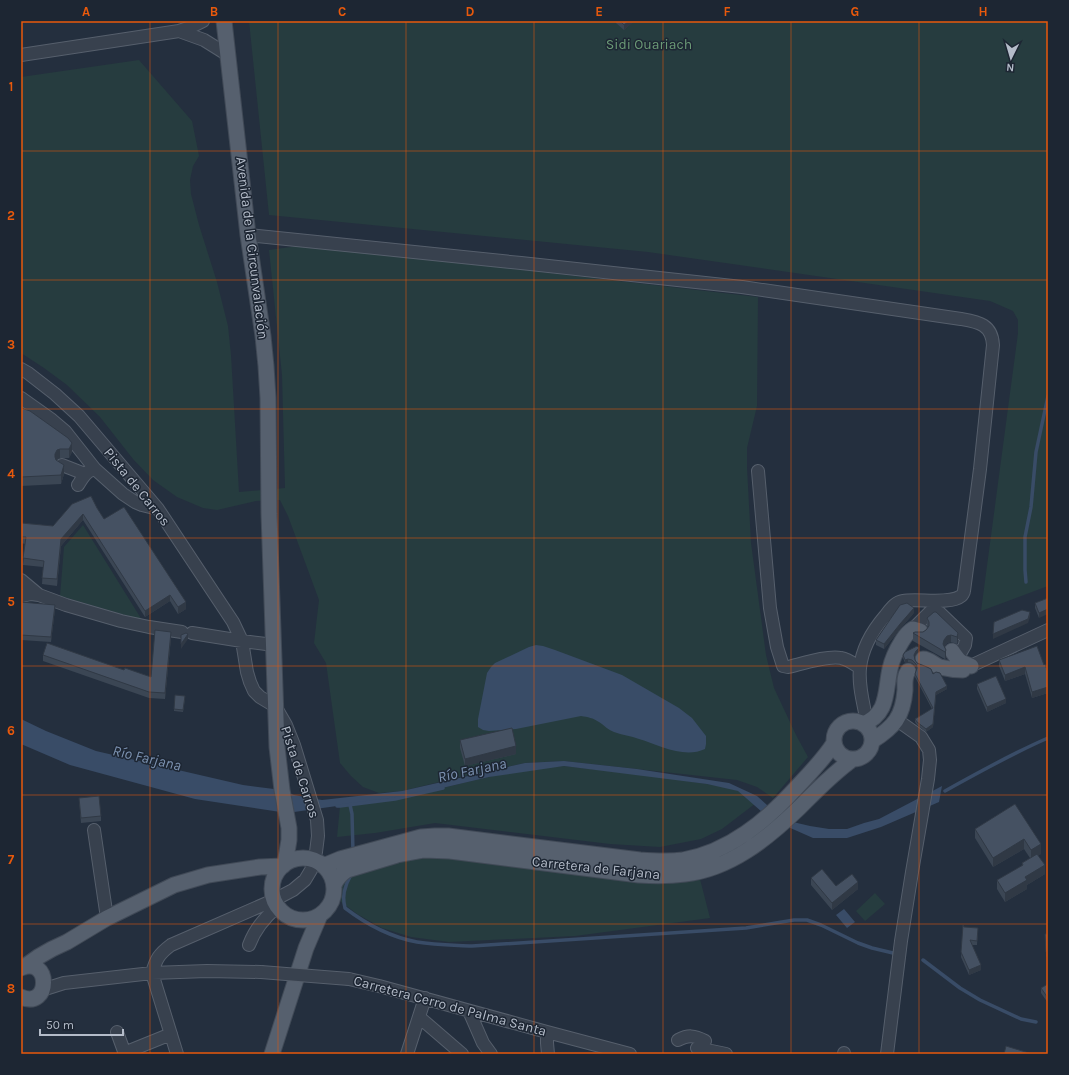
<svg xmlns="http://www.w3.org/2000/svg" width="1069" height="1075" font-family="Karla,sans-serif">
<style>
.green{fill:#263c3f}
.water{fill:#394c67}
.lines{fill:none;stroke-linecap:round;stroke-linejoin:round}
.stream{stroke:#394c67;stroke-width:3.5}
.minor-casing{stroke:#565f6c;stroke-width:14}
.major-casing{stroke:#414a57;stroke-width:17}
.minor{stroke:#38414e;stroke-width:12}
.major{stroke:#56606e;stroke-width:15}
.minor-bridge-casing{stroke:#565f6c;stroke-width:14;stroke-linecap:butt}
.minor-bridge{stroke:#38414e;stroke-width:12}
.wall{fill:#3b4654}
.shaded-wall{fill:#303945}
.building{fill:#455162;stroke:#303945}
.grid{fill:none;stroke:#e8590c;stroke-width:1;stroke-opacity:0.55}
.labels{text-anchor:middle;dominant-baseline:central;stroke-width:3;stroke-linejoin:round;paint-order:stroke}
.park-label{font-size:14px;fill:#6b9a76;stroke:#1d2633}
.street-label{font-size:14px;fill:#b4bcc9;stroke:#1d2633}
.water-label{font-size:15px;font-style:italic;fill:#7c92b1;stroke:#1d2633}
.neatline{fill:none;stroke:#e8590c;stroke-width:1.5}
.grid-label{font-size:13px;text-anchor:middle;font-weight:bold;fill:#e8590c}
</style>
<rect width="100%" height="100%" fill="#242f3e"/>
<path class="green" d="M249,21H1048V586L981,611L1018,333V320L1013,311L990,301L648,252L269,215Z
M139,60L192,121L199,156L193,166L190,180L191,194L199,225L217,282L228,326L231,355L239,492L285,488L282,375L269,250L305,245L758,297L757,406L747,448V467L751,543L766,655L774,688L796,735L808,757L773,798L757,787L737,780L564,761L525,763L460,777L402,791L379,793L363,787L351,776L340,763L326,663L314,643L319,600L288,516L280,500L256,501L217,510L203,508L177,497L153,480L133,459L100,417L67,385L44,368L21,353V77Z
M83,525L142,620L60,596L64,547Z
M564,766L654,776L720,786L739,791L756,803L722,829L701,839L660,847L610,844L435,823L375,833L337,837L340,806L395,799L523,769Z
M423,856L651,880L676,881L700,879L710,918L575,936L449,942L411,937L382,928L357,914L341,902L340,886L350,871Z
M875,893L885,904L865,921L856,911Z"/>
<path class="water" d="M536,645L543,646L555,650L622,675L679,708L692,718L706,736V744L705,749C684,759 659,745 639,739C631,736 622,735 614,732C608,730 604,725 599,722C593,718 588,717 581,716L516,729L489,731L483,730L478,727V719L487,673L491,667L495,663L529,647Z
M21,719L46,731L96,751L243,785L282,790L294,795L322,800L402,791L525,763L564,761L637,769L729,783L757,796L777,814L793,822L810,826L829,829H847L864,823L879,819L942,786L939,802L881,827L847,838H813L770,819L738,791L707,784L564,766L489,777L408,796L287,813L195,799L70,765L21,744Z
M844,909L855,922L847,928L836,915Z"/>
<g class="lines">
<path class="stream" d="M1026,582L1025,570V537L1031,507L1036,452L1048,396
M945,791C979,772 1013,753 1048,738
M350,805L352,814L353,852
M337,806H340L395,799L443,788
M351,874C350,878 347,881 346,886C343,893 343,900 345,908C366,924 390,937 417,942C435,945 453,945 472,946L746,928L794,920H807L821,925L858,943L872,948L893,953
M923,960L960,988L980,1000L1021,1019L1036,1022"/>
<defs>
<path id="minor" d="M179,31L204,40L228,55
M21,55L179,31L191,27L203,21
M248,235L521,263L742,287L961,319C978,322 992,324 993,345L980,469L964,591C964,592 962,596 961,596C950,605 917,598 903,601C895,602 890,610 885,616C873,630 862,649 860,668C858,686 864,705 867,723
M21,369L28,373L55,394L79,416L158,509L233,622L242,641L247,672L250,682L254,691L260,697L275,706L286,725L294,745L317,820L318,836L316,852L311,870L305,880L293,890L274,900L171,945C159,954 156,959 152,973L177,1054
M21,398L52,420L65,431L95,469L123,494L135,502L142,505L158,509
M62,465L85,474
M758,471L770,608L777,647L783,666L788,667C801,664 828,655 841,658C848,659 854,664 860,668
M78,485C82,479 85,472 92,470
M21,580L39,595L66,605L121,621L149,627L182,632
M21,596L31,594L39,595
M913,629L930,612L934,611L940,613L966,638L965,645L957,659
M192,633L242,641L274,645
M964,669L1048,630
M94,830L107,918
M249,945C255,929 264,918 277,907
M349,979L379,986L547,1032L630,1054
M42,990L64,983L152,973L207,971L261,972
M469,1011L483,1043L491,1054
M419,1017L462,1054
M117,1032L125,1054
M547,1032V1043L548,1054
M678,1040C688,1035 694,1035 705,1041
M697,1048L726,1054
M124,1053L171,1034
M407,1054L425,998
M844,1054V1053
M887,1054L901,941L912,872L928,779L930,760L929,750L921,737L897,720"/>
<path id="major" d="M224,21L248,235L263,336L266,366L268,398L269,514L277,747L282,790L289,828V840L285,864
M952,651C959,661 959,662 971,666
M923,659C930,659 934,665 940,667C948,669 955,670 963,670
M834 740a19 19 0 1 1 38 0a19 19 0 1 1-38 0Z
M863,724C889,714 885,691 890,669C892,659 897,649 902,641C905,636 908,632 913,629L920,631
M872,741C894,727 903,717 905,690C905,683 904,677 908,671
M272 889a31 31 0 1 1 62 0a31 31 0 1 1-62 0Z
M323,866L340,859L421,837L435,836H448L640,860C654,861 668,862 683,860C729,852 766,821 797,787C810,773 824,759 834,743
M334,885C337,878 341,874 347,870L397,855L424,850L450,851L639,875C655,876 670,876 685,874C730,869 768,838 799,808C816,791 833,773 853,759
M24,967L38,957L52,949L67,942L107,918L174,885L208,875L260,867L283,866
M21,968C51,955 51,1010 21,997
M272,1054L306,948L320,915"/>
</defs>
<use href="#minor" class="minor-casing"/>
<use href="#major" class="major-casing"/>
<use href="#minor" class="minor"/>
<use href="#major" class="major"/>
<defs>
<path id="minor-bridge" d="M261,972L349,979"/>
</defs>
<use href="#minor-bridge" class="minor-bridge-casing"/>
<use href="#minor-bridge" class="minor-bridge"/>
</g>
<path class="wall" d="M616,21H634L624,30L616,23Z
M21,408L72,452L69,458H60L57,459L56,461L64,474L61,484L21,486Z
M97,508L104,519L186,609L178,614L170,601L145,617L83,520L61,546L57,586L42,584L43,567L23,565L25,544L21,543V523L53,526Z
M1048,598L1039,618L1035,608V603Z
M21,602L55,609L51,642L21,640Z
M914,613L900,629L884,649L876,645V640Z
M927,618L958,633V641L957,644L951,642L947,643L944,647L946,658L945,659L913,641V633L923,632L926,630L928,627L927,626Z
M171,638L165,699L149,698L43,661V655L124,670L151,677Z
M919,651L916,654L914,657L915,660L917,663L933,674L947,689L936,695L933,727L926,732L917,725L915,722V719L932,709L915,677V674L917,670L916,667L912,663L908,662L905,663L903,658V655Z
M999,660L1044,665L1048,673V693L1032,698L1025,674L1005,681L999,666Z
M977,684L1006,703L987,712L977,689Z
M185,698L183,712L174,711V709Z
M460,740L516,754L465,766L460,748Z
M79,798L101,816V821L81,823Z
M1015,804L1041,854L1038,855L1045,874L1027,885V889L1005,902L997,889V880L1022,866V863L1030,858L1024,849L993,867L975,838V829Z
M811,878L836,886L858,889L832,910L811,885Z
M964,927L978,928L977,945H972L981,970L969,975L961,957Z
M1048,984V1003L1041,993V988Z"/>
<path class="shaded-wall" d="M629,21H634L624,30V25Z
M72,443V452L69,458V449Z
M60,449V458L57,459L55,463V454L57,450Z
M64,465V474L61,484V475Z
M83,514V520L61,546L57,586V579L61,539Z
M170,595V601L145,617V611Z
M186,602V609L178,614V607Z
M55,605V609L51,642V637Z
M914,608V613L900,629L884,649V644L900,624Z
M1048,609V614L1039,618V613Z
M1030,612V617L1028,623L993,639V634Z
M171,632V638L165,699V693Z
M958,633V641L957,644V637Z
M188,634V639L181,649V644Z
M951,635V642L947,643L944,647L943,651V644L944,640L947,636Z
M919,648V651L916,654L914,658V655L916,651Z
M946,650V658L945,659V652Z
M908,659V662L905,663V660Z
M1025,667V674L1005,681V675Z
M947,686V689L936,695L933,727L926,732V729L933,724L936,692Z
M1048,687V693L1032,698V692Z
M1006,699V703L987,712V707Z
M516,746V754L465,766V759Z
M1024,839V849L993,867V858Z
M1041,844V854L1031,860V850Z
M1045,865V874L1027,885V889L1005,902V893L1025,877Z
M858,882V889L832,910V903Z
M1046,952H1048V956L1046,957Z
M981,965V970L969,975V970Z"/>
<path class="building" d="M620,21H629L624,25Z
M21,408L30,411L68,438L72,443L69,449H60L57,450L55,454V457L56,460L64,465L61,475L21,477Z
M91,496L97,508L104,519L124,507L186,602L178,607L170,595L145,611L83,514L61,539L57,579L42,578L44,561L23,558L26,537H21V523L53,526L72,504Z
M1048,598V609L1039,613L1035,603Z
M21,602L55,605L51,637L21,635Z
M907,603L914,608L900,624L884,644L876,640L900,605Z
M1022,610L1030,612L1028,619L993,634L994,622Z
M934,612H936L958,633L957,637L951,635L947,636L944,640L943,644L946,650L945,652L913,633L915,632H923L926,630L929,626V622L927,618Z
M155,630L171,632L165,693L149,692L43,655L47,643L124,670L125,668L151,677Z
M186,633L188,634L181,644V635Z
M917,646L919,648L916,651L914,655L915,660L917,663L927,667L931,669L933,674L936,672L940,673L947,686L936,692L933,724L926,729L917,722L915,719L933,708L915,674L917,668L916,664L912,660L908,659L905,660L903,655L905,652Z
M1037,646L1044,665L1045,664L1048,673V687L1032,692L1025,667L1005,675L999,660Z
M996,676L1006,699L987,707L977,684Z
M175,695L185,696L183,710L174,709Z
M512,728L516,746L465,759L460,740Z
M99,796L101,816L81,818L79,798Z
M1015,804L1041,844L1031,850L1024,839L993,858L975,829Z
M1037,854L1045,865L1025,877L1027,880L1005,893L997,880L1023,865L1022,863Z
M822,869L836,886L852,874L858,882L832,903L811,878Z
M963,925L964,927L978,928L977,941L970,940L981,965L969,970L961,952Z
M1045,934H1048V952H1046Z
M1048,984V998L1041,988Z
M1006,1046L1029,1053V1054H1004Z"/>
<path class="grid" d="M150,21V1054M278,21V1054M406,21V1054M534,21V1054M663,21V1054M791,21V1054M919,21V1054M21,151H1048M21,280H1048M21,409H1048M21,538H1048M21,666H1048M21,795H1048M21,924H1048"/>
<g class="labels">
<g class="park-label">
<text x="649" y="44">Sidi Ouariach</text>
</g>
<g class="street-label">
<text transform="translate(252 248) rotate(83)">Avenida de la Circunvalación</text>
<text transform="translate(137 487) rotate(51)">Pista de Carros</text>
<text transform="translate(300 772) rotate(72)">Pista de Carros</text>
<text transform="translate(596 868) rotate(6)">Carretera de Farjana</text>
<text transform="translate(450 1006) rotate(15)">Carretera Cerro de Palma Santa</text>
</g>
<g class="water-label">
<text transform="translate(147 758) rotate(13)">Río Farjana</text>
<text transform="translate(472 770) rotate(-12)">Río Farjana</text>
</g>
</g>
<rect width="1069" height="1075" fill="none" stroke="#1d2633" stroke-width="44"/>
<g transform="translate(1011 58) rotate(185)" stroke="#1d2633" stroke-width="3" paint-order="stroke">
<path d="M0-3L7 15L0 10L-7 15Z" fill="#b4bcc9"/>
<text y="-6" font-size="11" font-weight="bold" text-anchor="middle" fill="#b4bcc9">N</text>
</g>
<path d="M40 1029v6h83v-6" fill="none" stroke="#b4bcc9" stroke-width="2"/>
<text x="46" y="1029" font-size="12" fill="#b4bcc9" stroke="#1d2633" stroke-width="3" paint-order="stroke">50 m</text>
<rect x="22" y="22" width="1025" height="1031" class="neatline"/>
<g class="grid-label">
<text x="86" y="16">A</text>
<text x="214" y="16">B</text>
<text x="342" y="16">C</text>
<text x="470" y="16">D</text>
<text x="599" y="16">E</text>
<text x="727" y="16">F</text>
<text x="855" y="16">G</text>
<text x="983" y="16">H</text>
<text x="11" y="91">1</text>
<text x="11" y="220">2</text>
<text x="11" y="349">3</text>
<text x="11" y="478">4</text>
<text x="11" y="606">5</text>
<text x="11" y="735">6</text>
<text x="11" y="864">7</text>
<text x="11" y="993">8</text>
</g>
</svg>
